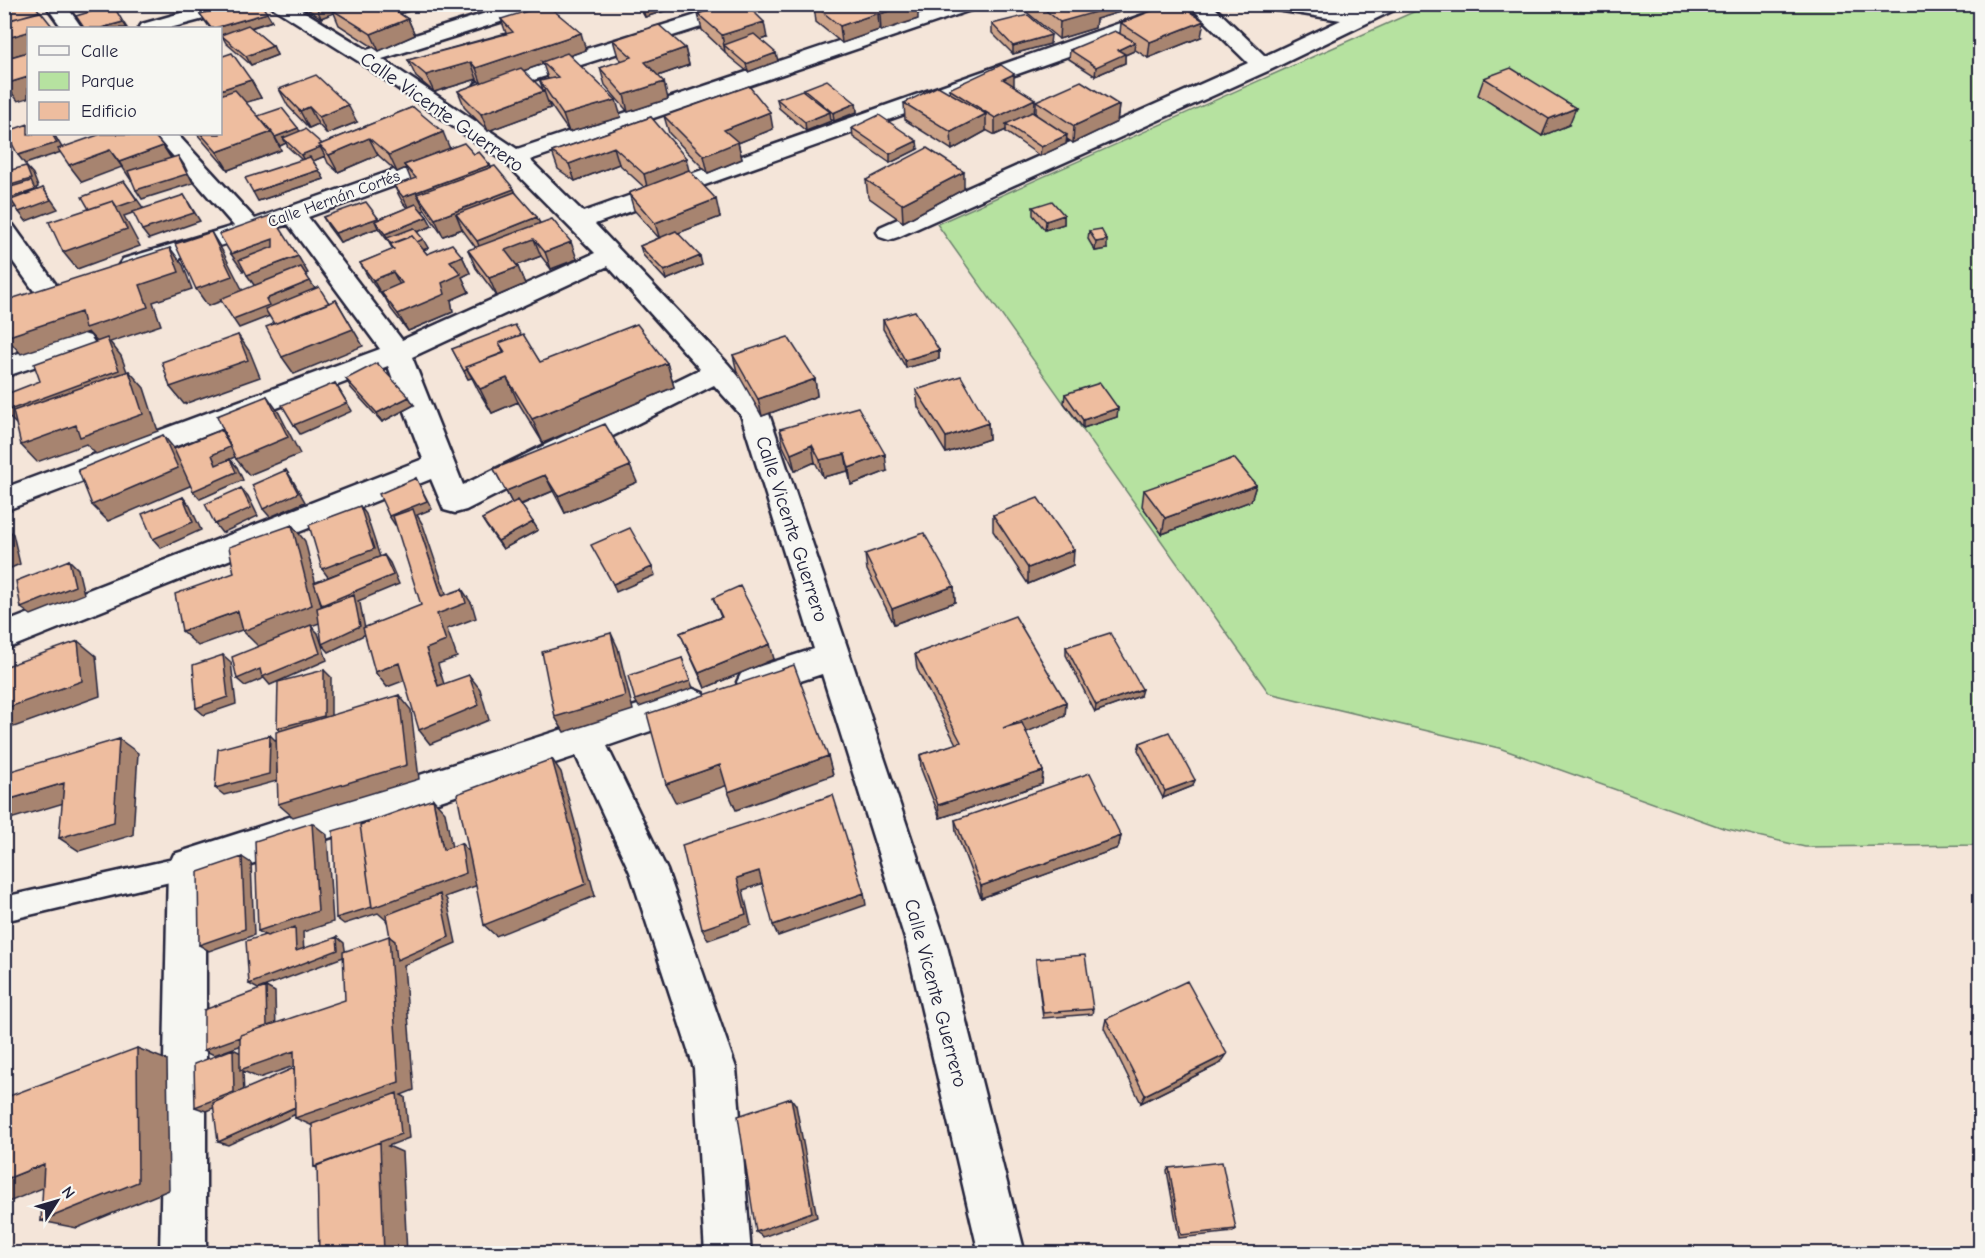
<svg xmlns="http://www.w3.org/2000/svg" width="1985" height="1258" font-family="'Comic Neue',sans-serif">
<style>
.green{fill:#b6e2a0;stroke:#6c826e;stroke-width:1.5}
.lines{fill:none;stroke-linecap:round;stroke-linejoin:round}
.service-casing{stroke:#22223b;stroke-width:5}
.minor-casing{stroke:#22223b;stroke-width:5}
.service{fill:#f6f6f2;fill-rule:evenodd}
.minor{fill:#f6f6f2;fill-rule:evenodd}
.wall{fill:#cda389;stroke:#22223b;stroke-width:1.5;fill-rule:evenodd}
.shaded-wall{fill:#a7846f;stroke:#22223b;stroke-width:1.5}
.building{fill:#eebd9f;stroke:#22223b;stroke-width:1.5}
.labels{text-anchor:middle;dominant-baseline:central;stroke-width:4.5;stroke-linejoin:round;paint-order:stroke}
.far-street-label{font-size:16px;fill:#22223b;stroke:#f6f6f2}
.street-label{font-size:20px;fill:#22223b;stroke:#f6f6f2}
</style>
<rect width="100%" height="100%" fill="#f4e5d9"/>
<filter id="ink" filterUnits="userSpaceOnUse"><feTurbulence type="fractalNoise" baseFrequency=".0167" numOctaves="2"/><feDisplacementMap in="SourceGraphic" scale="12" xChannelSelector="R" yChannelSelector="G"/><feConvolveMatrix kernelMatrix="1 2 1 2 8 2 1 2 1" color-interpolation-filters="sRGB"/></filter>
<g filter="url(#ink)">
<path class="green" d="M1429,5H1980V845L1805,847L1723,828L1499,748L1269,693L937,224Z"/>
<g class="lines">
<defs>
<path id="service" d="M187,856L196,859L199,867L196,875L187,878L4,921V897Z"/>
<path id="minor" d="M45,4H65L82,28H62Z
M213,4H248L245,8L170,28H139L142,24Z
M267,4H292L367,50L515,4H548L545,8L382,59L517,149L949,4H980L977,8L530,160L583,212L1174,4H1211L1265,56L1341,20L1276,10L1269,8L1266,4H1320L1344,8L1401,4L1398,8L1270,70L898,237L889,240L880,237L877,232L880,227L1248,63L1195,11L595,224L728,364L768,411L946,942L1025,1254H979L906,942L822,674L754,696L742,692L737,682L742,672L814,649L741,415L714,385L466,510L455,513L444,510L431,479L4,650V623L423,459L388,366L4,511V488L380,349L288,224L141,271L132,273L123,271L119,265L123,259L234,226L154,134H177L255,219L442,153L450,151L458,153L462,158L458,163L308,217L402,340L595,253L506,163L358,61ZM608,266L700,369L463,485L412,357Z
M732,4H764L761,8L492,93L484,95L476,93L473,88L476,83Z
M4,223L13,225L57,286L61,292L57,298L48,300L39,298L4,249Z
M80,333L90,336L94,342L90,348L4,377V358Z
M691,688L703,693L708,703L703,713L607,746L667,870L736,1068L751,1254H705L694,1068L630,872L576,756L206,879V1254H160L168,867L174,854Z"/>
</defs>
<use href="#service" class="service-casing"/>
<use href="#minor" class="minor-casing"/>
<use href="#service" class="service"/>
<use href="#minor" class="minor"/>
</g>
<path class="wall" d="M299,4H406L409,11L400,14L408,19L415,35L379,51L339,25L334,13L321,18Z
M637,4H687L645,17Z
M703,4L767,38L761,40L778,61L748,72L726,54L725,52L702,30L698,14L705,12Z
M1023,4H1120V12L1096,19L1095,28L1059,39L1023,9Z
M814,5L918,19L881,31L879,30L842,43L816,22Z
M267,13L272,21L251,28L273,46L277,55L251,65L226,43L222,36L220,37V28H210L200,14Z
M501,19L586,50L569,56L621,117L569,132L547,100L550,108L488,131L465,108L458,91L480,83L477,79L434,92L416,77L408,60L506,33ZM543,64L548,79L540,81L543,90L523,71Z
M1121,23L1201,37L1148,58L1134,49V51L1125,55V63L1095,76L1069,59L1070,50L1120,33Z
M992,24L1050,44L1013,54L992,33Z
M613,40L685,48L689,65L658,76L668,99L628,112L605,85L600,68L622,61L618,57Z
M1484,78L1569,125L1542,136L1478,95Z
M251,80L261,98L245,102L260,119L300,131L322,144L413,107L450,148L474,154L490,165L491,168L514,189L516,193L540,223L577,259L551,269L541,256L517,265L525,284L497,296L476,268L468,250L476,248L462,229L443,236L425,210L422,211L427,217L432,226L417,232L428,248L423,250L427,254L462,256L470,273L462,277L469,292L451,300L453,312L408,331L391,309L384,296L383,297L370,280L360,263L393,250L388,241L378,228L340,242L328,226L323,217L379,219L407,208L403,203L394,186L411,180L406,168L397,172L378,155L338,172L328,163L325,156L313,161L324,179L258,201L302,160L288,147L286,143L280,146L278,144L281,150L228,170L197,134H220Z
M1014,86L1036,115V101L1119,105L1117,122L1073,143L1067,139L1066,144L1040,156L1006,132V130L995,135L986,130V131L952,150L905,120L904,103L950,92L949,89Z
M279,89L357,122L327,134L318,124L309,128L288,106Z
M804,89L856,103L857,112L834,121L830,119L831,121L806,131L779,108L777,99L804,91Z
M664,116L773,129L738,143L742,159L708,173L669,133Z
M651,117L720,217L678,233L702,265L666,280L643,255L640,246L659,238L634,210L629,193L644,187L619,164L575,181L558,169L552,152Z
M852,128L918,149L890,163L853,137Z
M866,180L964,189L903,222L868,197Z
M1033,207L1064,215V224L1045,230L1033,215Z
M1089,231L1107,249L1095,251L1088,239Z
M883,320L939,350V359L906,368L883,329Z
M521,335L540,362L667,363L674,387L543,443L518,402L492,413L479,392L472,378L468,379L452,349Z
M733,355L815,379L817,396L762,416L737,372Z
M346,379L414,405L382,422L351,388Z
M916,390L988,423L989,439L946,453L918,407Z
M1065,394L1118,408L1117,417L1083,428L1064,403Z
M780,429L887,471L851,485L848,471L823,477L815,462L795,471L783,446Z
M494,469L637,482L565,513L553,491L521,505L538,530L503,549L487,527L482,519L512,503Z
M1256,485L1251,501L1162,534L1142,506L1144,490Z
M993,515L1073,565L1028,584L993,531Z
M865,554L954,586L955,602L894,624L867,570Z
M713,598L774,659L705,688L680,633L721,617Z
M1066,647L1140,696L1095,712L1066,655Z
M915,654L1066,702L1065,716L1026,732L1043,771L1042,784L940,818L921,769L920,755L956,744L917,669Z
M1140,743L1193,786L1163,798L1138,750Z
M955,820L1121,836L1118,848L981,898L956,832Z
M1036,959L1093,1009L1092,1014L1043,1018L1036,964Z
M1106,1019L1221,1063L1141,1103L1104,1028Z
M1169,1168L1236,1229L1233,1232L1179,1238L1167,1171Z"/>
<path class="shaded-wall" d="M315,4H360L331,9L334,13L321,18Z
M381,4H406L409,11L386,17Z
M642,4H687L645,17Z
M709,4H733L705,15L704,6Z
M910,4H918V19L881,31L880,14Z
M1115,4H1120V12L1096,19L1095,28L1059,39L1060,22L1089,12Z
M267,13L272,21L223,36L221,35L222,37H220V28H215Z
M878,13L879,30L842,43L840,26Z
M408,19L415,35L379,51L371,34Z
M46,20L50,26H52L53,28H28V52L4,59V39L17,35L12,28Z
M1204,21L1201,37L1148,58L1150,42Z
M123,22L127,28H101Z
M764,22L767,38L730,50L724,45L725,52L722,35Z
M581,33L586,50L545,64L542,62L543,64L482,85L476,68Z
M1051,35L1050,44L1013,54V46Z
M1135,42L1134,51L1125,55V63L1095,76L1096,67L1118,50Z
M273,46L277,55L251,65L246,56Z
M685,48L689,65L649,79L645,62Z
M776,53L778,61L748,72L746,64Z
M471,62L477,79L434,92L426,75Z
M1014,74V91L1003,79Z
M28,77V98L18,101L5,84Z
M251,80L261,98L220,110V90Z
M664,82L668,99L628,112L624,95Z
M544,91L550,108L488,131L481,114Z
M1035,99L1034,116L1006,124V130L995,135V118Z
M616,100L621,117L569,132L563,115Z
M856,103L857,112L834,121L833,113Z
M348,105L357,122L327,134L319,117Z
M1119,105L1117,122L1073,143L1074,126Z
M309,107L318,124L309,128L300,111Z
M1576,108L1569,125L1542,136L1549,119Z
M770,112L773,129L738,143L742,159L708,173L704,156L724,130Z
M830,112L831,121L806,131L805,122Z
M986,114V131L952,150L951,132Z
M4,123L11,137L4,139Z
M298,128L303,137L283,138L286,143L280,146L275,137Z
M272,132L281,150L228,170L217,152Z
M443,132L450,149L404,165L406,168L397,172L389,155Z
M52,134H54L64,151L25,164L18,155Z
M1067,135L1066,144L1040,156L1041,147Z
M369,138L378,155L338,172L329,155Z
M917,141L918,149L890,163V154Z
M163,146L174,163L131,180L119,162Z
M320,147L325,156L306,164L301,155Z
M614,147L619,164L575,181L569,164Z
M110,150L122,167L82,182L69,165Z
M178,156L184,165L193,183L142,199L136,190Z
M686,158L690,175L648,191L644,174Z
M490,165L497,182L417,194L425,210L412,215L403,197Z
M26,166L33,174L38,187L36,188L42,199L4,211V187Z
M319,170L324,179L258,201L253,192Z
M964,172V189L903,222L902,204Z
M124,181L144,209L124,216L140,246L77,269L63,252L113,201Z
M43,188L58,209L26,221L19,212Z
M514,189L521,207L456,214L462,229L443,236L435,219Z
M184,195L200,221L149,239L142,230Z
M716,199L720,217L660,240L655,223Z
M1064,215V224L1045,230L1046,221Z
M427,217L432,226L390,243L385,234Z
M537,217L544,234L534,239L541,256L512,267L484,258L477,241Z
M378,218L382,227L375,221L378,228L340,242L335,233Z
M211,232L222,250L244,293L208,306L196,289Z
M273,239L284,256L243,271L231,254Z
M423,239L428,248L400,259L395,250Z
M1107,240V249L1095,251L1096,242Z
M571,242L577,259L551,269L545,252Z
M170,248L183,265L192,289L153,302L161,325L110,342L121,356L133,387L21,429L4,412L100,345L88,332L21,354L6,337L140,285Z
M298,256L308,273L259,292L247,275Z
M462,256L470,273L462,277L469,292L451,300L453,312L408,331L398,314L442,283L450,261Z
M700,256L702,265L666,280L664,271Z
M518,267L525,284L497,296L489,278Z
M393,272L402,289L381,292L384,296L383,297L373,280Z
M310,281L316,290L275,314L239,328L233,319L266,299Z
M336,300L363,346L294,374L282,357Z
M238,335L250,352L260,377L184,404L170,387Z
M939,350V359L906,368L905,360Z
M667,363L674,387L543,443L532,419Z
M467,369L472,378L468,379L464,371Z
M129,371L144,388L158,431L96,454L86,444L37,462L21,445Z
M507,378L518,402L492,413L480,389Z
M815,379L817,396L762,416L758,399Z
M335,383L352,411L300,434L294,425Z
M267,396L279,413L300,454L249,475L236,459Z
M409,397L414,405L382,422L377,413Z
M1118,408L1117,417L1083,428V420Z
M988,423L989,439L946,453V437Z
M221,430L228,438L237,456L230,459L237,467L243,480L200,499L193,491L216,465L212,455Z
M163,435L177,452L192,485L108,521L92,505Z
M812,445L815,462L795,471L791,454Z
M845,454L848,471L823,477L820,460Z
M885,454L887,471L851,485L849,468Z
M630,466L637,482L565,513L558,496Z
M286,470L292,479L305,502L270,517L263,509Z
M545,475L553,491L514,507L506,491Z
M416,478L432,509L417,515L423,525L451,608L462,589L472,604L476,618L447,629L457,657L438,664L449,701L438,686L426,649L442,596L415,516L395,525L389,516Z
M1256,485L1251,501L1162,534L1165,518Z
M241,488L248,496L258,516L222,533L215,524Z
M183,497L190,506L201,530L161,548L153,539Z
M360,506L366,514L380,557L328,577L322,569Z
M533,522L538,530L503,549L498,541Z
M292,525L305,541L325,621L311,626L318,633L327,660L270,685L264,678L245,686L237,679L258,646L243,631Z
M4,526L13,534L20,564L4,571Z
M1074,550L1073,565L1028,584V568Z
M384,555L390,563L399,584L358,601L360,603L366,634L329,652L322,644V605Z
M69,560L78,569L84,594L31,615L21,608Z
M652,567L655,575L616,592L613,584Z
M954,586L955,602L894,624L892,609Z
M238,611L253,626L198,646L182,631Z
M611,633L618,648L633,710L564,732L555,717Z
M78,641L96,656L100,696L14,727L4,720V709Z
M770,644L774,659L705,688L699,673Z
M223,655L231,662L236,704L204,715L196,708Z
M682,658L693,688L639,707L635,700Z
M399,663L411,678L387,687L375,672Z
M324,670L331,677V723L285,735L277,728Z
M469,675L480,689L489,720L430,744L419,730Z
M1142,689L1140,696L1095,712L1096,705Z
M399,695L411,710L419,779L293,817L278,804Z
M1066,702L1065,716L1003,742V728Z
M270,735L278,743L277,781L224,795L215,788Z
M119,739L138,753L133,835L79,851L59,838Z
M828,756L833,775L736,810L728,792Z
M552,759L561,772L595,896L496,936L484,925Z
M720,765L728,785L676,803L666,784Z
M1043,771L1042,784L940,818L938,805Z
M1195,780L1193,786L1163,798L1165,791Z
M64,783L84,797L10,819L4,864V801Z
M433,799L445,812L455,863L443,850Z
M312,823L327,835L333,922L303,932L304,957L275,942L258,931Z
M1121,836L1118,848L981,898V886Z
M461,843L473,856L478,885L445,897L447,900L456,943L404,965L414,1090L401,1095L405,1097L409,1138L388,1146L402,1152L407,1254H384L323,1170L314,1167L313,1126L295,1118L389,936L403,947L386,920L378,913L344,924L336,918L380,881Z
M242,857L251,863L254,935L209,951L199,945Z
M759,871L764,883L743,890L751,925L708,940L702,929L737,878Z
M864,893L866,905L778,936L773,925Z
M337,937L344,943L346,956L258,989L249,984Z
M266,987L275,992L276,1033L214,1055L204,1050Z
M137,1048L167,1060L169,1190L77,1228L41,1221Z
M233,1049L243,1054L294,1051L311,1060L259,1078L243,1071L244,1096L206,1111L195,1107Z
M1227,1054L1221,1063L1141,1103L1145,1095Z
M791,1098L796,1105L817,1217L763,1237L756,1232Z
M298,1106L307,1109L228,1145L218,1142Z
M44,1164L79,1173L4,1204V1180Z"/>
<path class="building" d="M29,4H34L40,12L5,21L4,20V11Z
M236,4H261L267,13L215,28H211L200,14Z
M341,4H385L408,19L371,34L331,9Z
M728,4H746L764,22L722,35L698,14Z
M815,4H910L880,14L878,13L840,26L814,5Z
M1038,4H1087L1096,12L1060,22Z
M1087,4H1115L1095,10Z
M1169,4H1178L1204,21L1150,42L1121,23Z
M113,5L123,22L101,28H84L76,16Z
M547,5L581,33L476,68L471,62L426,75L408,60L513,32L501,19Z
M40,11L52,26L41,28H28V32L4,39V22Z
M1028,15L1051,35L1013,46L992,24Z
M248,25L273,46L246,56L221,35Z
M659,25L685,48L645,62L664,82L624,95L600,68L632,57L613,40Z
M1115,31L1135,42L1118,50L1125,54L1096,67L1070,50Z
M754,34L776,53L746,64L724,45Z
M28,52V77L5,84L4,59Z
M232,53L251,80L220,90V57Z
M567,53L616,100L563,115L540,81L558,77L542,62Z
M1001,65L1014,74L1003,79L1035,99L995,118L949,89Z
M521,68L544,91L481,114L458,91Z
M1511,68L1576,108L1549,119L1484,78Z
M316,75L348,105L319,117L309,107L300,111L279,89Z
M827,80L856,103L833,113L804,89Z
M1081,81L1119,105L1074,126L1036,101Z
M749,86L770,112L724,130L738,142L704,156L664,116Z
M938,86L986,114L951,132L904,103Z
M235,90L272,132L217,152L201,134H220V95Z
M802,90L830,112L805,122L777,99Z
M413,107L443,132L389,155L369,138L329,155L319,145Z
M282,108L298,128L275,137L258,116Z
M1032,112L1067,135L1041,147L1006,124Z
M879,115L917,141L890,154L852,128Z
M651,117L686,158L644,174L614,147L569,164L552,152Z
M28,124V134H52L57,143L18,155L6,132Z
M305,129L322,144L319,145L321,147L301,155L283,138Z
M101,134H153L163,146L119,162L110,150L69,165L58,149Z
M464,143L474,154L479,152L490,165L403,197L394,186L416,178L404,165Z
M927,148L964,172L902,204L866,180Z
M178,156L187,174L136,190L128,171Z
M310,157L319,170L253,192L245,178Z
M26,166L31,179L4,187V172Z
M495,166L514,189L435,219L417,194Z
M689,170L716,199L655,223L629,193Z
M31,181L35,190L4,200V189Z
M124,181L137,200L117,207L113,201L89,209L82,197Z
M43,188L51,200L19,212L11,200Z
M515,192L537,217L477,241L456,214Z
M184,195L194,213L142,230L133,212Z
M113,201L127,229L63,252L49,222Z
M1052,201L1064,215L1046,221L1033,207Z
M366,202L378,218L335,233L323,217Z
M416,204L427,217L385,234L375,221Z
M272,215L298,256L247,275L239,260L273,247V239L231,254L219,234Z
M552,219L571,242L545,252L534,239L505,250L518,267L489,278L468,250Z
M414,228L423,239L417,242L412,236L391,244L387,238Z
M1101,229L1107,240L1096,242L1089,231Z
M676,231L700,256L664,271L640,246Z
M211,232L232,276L196,289L175,244Z
M412,236L427,254L452,244L462,256L450,261L461,274L442,283L445,294L398,314L381,292L402,283L393,272L373,280L360,263L394,249L390,244Z
M170,248L179,272L140,285L148,307L85,328L81,312L6,337L4,332V301Z
M301,267L310,281L266,299L269,305L233,319L220,299Z
M319,287L329,303L274,324L265,309Z
M336,300L353,329L282,357L266,327Z
M915,311L939,350L905,360L883,320Z
M637,324L667,363L532,419L507,378L480,389L466,367L505,352L499,343L523,334L540,362Z
M515,325L521,335L499,343L504,353L466,367L468,369L464,371L452,349Z
M238,335L248,360L170,387L162,362Z
M788,337L815,379L758,399L733,355Z
M107,338L119,370L4,412V395L40,381L34,364Z
M377,363L409,397L377,413L346,379Z
M129,371L143,414L80,437L76,425L21,445L13,411Z
M961,376L988,423L946,437L916,390Z
M335,383L347,403L294,425L282,405Z
M1100,383L1118,408L1083,420L1065,394Z
M267,396L288,437L236,459L217,416Z
M858,407L885,454L849,468L845,454L820,460L812,445L791,454L780,429Z
M605,424L630,466L558,496L545,475L506,491L494,469Z
M221,430L230,447L212,455L216,465L230,459L236,472L193,491L174,449Z
M163,435L178,468L92,505L78,470Z
M1234,458L1256,485L1165,518L1144,490Z
M286,470L298,493L263,509L252,485Z
M416,478L427,501L389,516L379,494Z
M241,488L251,508L215,524L205,504Z
M183,497L193,522L153,539L142,514Z
M1038,498L1074,550L1028,568L993,515Z
M518,500L533,522L498,541L482,519Z
M360,506L374,549L322,569L309,525Z
M413,509L442,596L462,589L466,603L437,614L446,641L426,649L438,686L469,675L479,705L419,730L399,663L375,672L363,628L421,605L393,516Z
M292,525L312,605L243,631L238,611L182,631L175,594L234,573L229,547Z
M630,528L652,567L613,584L591,545Z
M4,529L10,556L4,559Z
M924,533L954,586L892,609L865,554Z
M384,555L393,575L322,605L314,583Z
M69,560L75,586L21,608L16,581Z
M740,586L770,644L699,673L680,633L722,617L713,598Z
M354,595L360,626L322,644L317,608Z
M1015,616L1066,702L1003,728L1022,723L1043,771L938,805L920,755L961,742L915,654Z
M311,625L320,653L262,677L260,669L237,679L232,657Z
M611,633L625,696L555,717L542,652Z
M1110,633L1142,689L1096,705L1066,647Z
M78,641L82,681L4,709V667Z
M223,655L228,697L196,708L193,665Z
M682,658L690,681L635,700L628,676Z
M794,665L828,756L728,792L720,765L666,784L647,714Z
M324,670V716L277,728L278,682Z
M399,695L407,765L278,804L276,732Z
M1169,732L1195,780L1165,791L1140,743Z
M270,735L269,774L215,788L218,749Z
M119,739L114,822L59,838L64,783L4,801V773Z
M552,759L586,884L484,925L457,794Z
M1090,773L1121,836L981,886L955,820Z
M833,795L864,893L773,925L759,871L737,878L746,914L702,929L682,845Z
M433,799L443,850L461,843L466,873L372,908L360,825Z
M371,820L360,825L372,907L336,918L333,831Z
M312,823L318,911L258,931L255,841Z
M242,857L245,929L199,945L198,872Z
M440,894L449,937L397,960L395,941L390,937L386,915Z
M295,927L296,951L337,937L338,950L249,984L246,941L265,935L267,936Z
M389,936L399,1082L295,1118L294,1051L240,1070V1035L345,1000L343,952Z
M1085,955L1093,1009L1043,1013L1036,959Z
M1187,981L1227,1054L1145,1095L1106,1019Z
M266,987L267,1026L240,1035V1037L204,1050V1010Z
M137,1048L138,1182L41,1221L44,1164L4,1180V1098Z
M233,1049L234,1092L195,1107L194,1064Z
M294,1068L295,1107L218,1142L213,1103Z
M397,1093L401,1134L314,1167L312,1124Z
M791,1098L812,1212L756,1232L738,1116Z
M380,1142L384,1254H319L317,1165Z
M1222,1162L1236,1229L1181,1235L1169,1168Z"/>
</g>
<g class="labels">
<g class="far-street-label">
<text transform="translate(334 199) rotate(-20)">Calle Hernán Cortés</text>
</g>
<g class="street-label">
<text transform="translate(442 112) rotate(35)">Calle Vicente Guerrero</text>
<text transform="translate(792 529) rotate(72)">Calle Vicente Guerrero</text>
<text transform="translate(936 993) rotate(75)">Calle Vicente Guerrero</text>
</g>
</g>
<rect width="1985" height="1258" fill="none" stroke="#f6f6f2" stroke-width="24"/>
<rect x="12" y="12" width="1961" height="1234" fill="none" stroke="#22223b" stroke-width="2" filter="url(#ink)"/>
<rect x="27" y="27" width="195" height="108" fill="#f6f6f2" stroke="#a1a1a9" stroke-width="1.5"/>
<rect x="39" y="46" width="30" height="9" fill="#f6f6f2" stroke="#a1a1a9" stroke-width="1.5"/>
<text x="81" y="57" font-size="18" fill="#22223b">Calle</text>
<rect x="39" y="72" width="30" height="18" fill="#b6e2a0" stroke="#a1a1a9" stroke-width="1.5"/>
<text x="81" y="87" font-size="18" fill="#22223b">Parque</text>
<rect x="39" y="102" width="30" height="18" fill="#eebd9f" stroke="#a1a1a9" stroke-width="1.5"/>
<text x="81" y="117" font-size="18" fill="#22223b">Edificio</text>
<g transform="translate(57 1201) rotate(53)" stroke="#f6f6f2" stroke-width="4.5" paint-order="stroke">
<path d="M0-4.5L10 22L0 15L-10 22Z" fill="#22223b"/>
<text y="-9" font-size="16" font-weight="bold" text-anchor="middle" fill="#22223b">N</text>
</g>
</svg>
